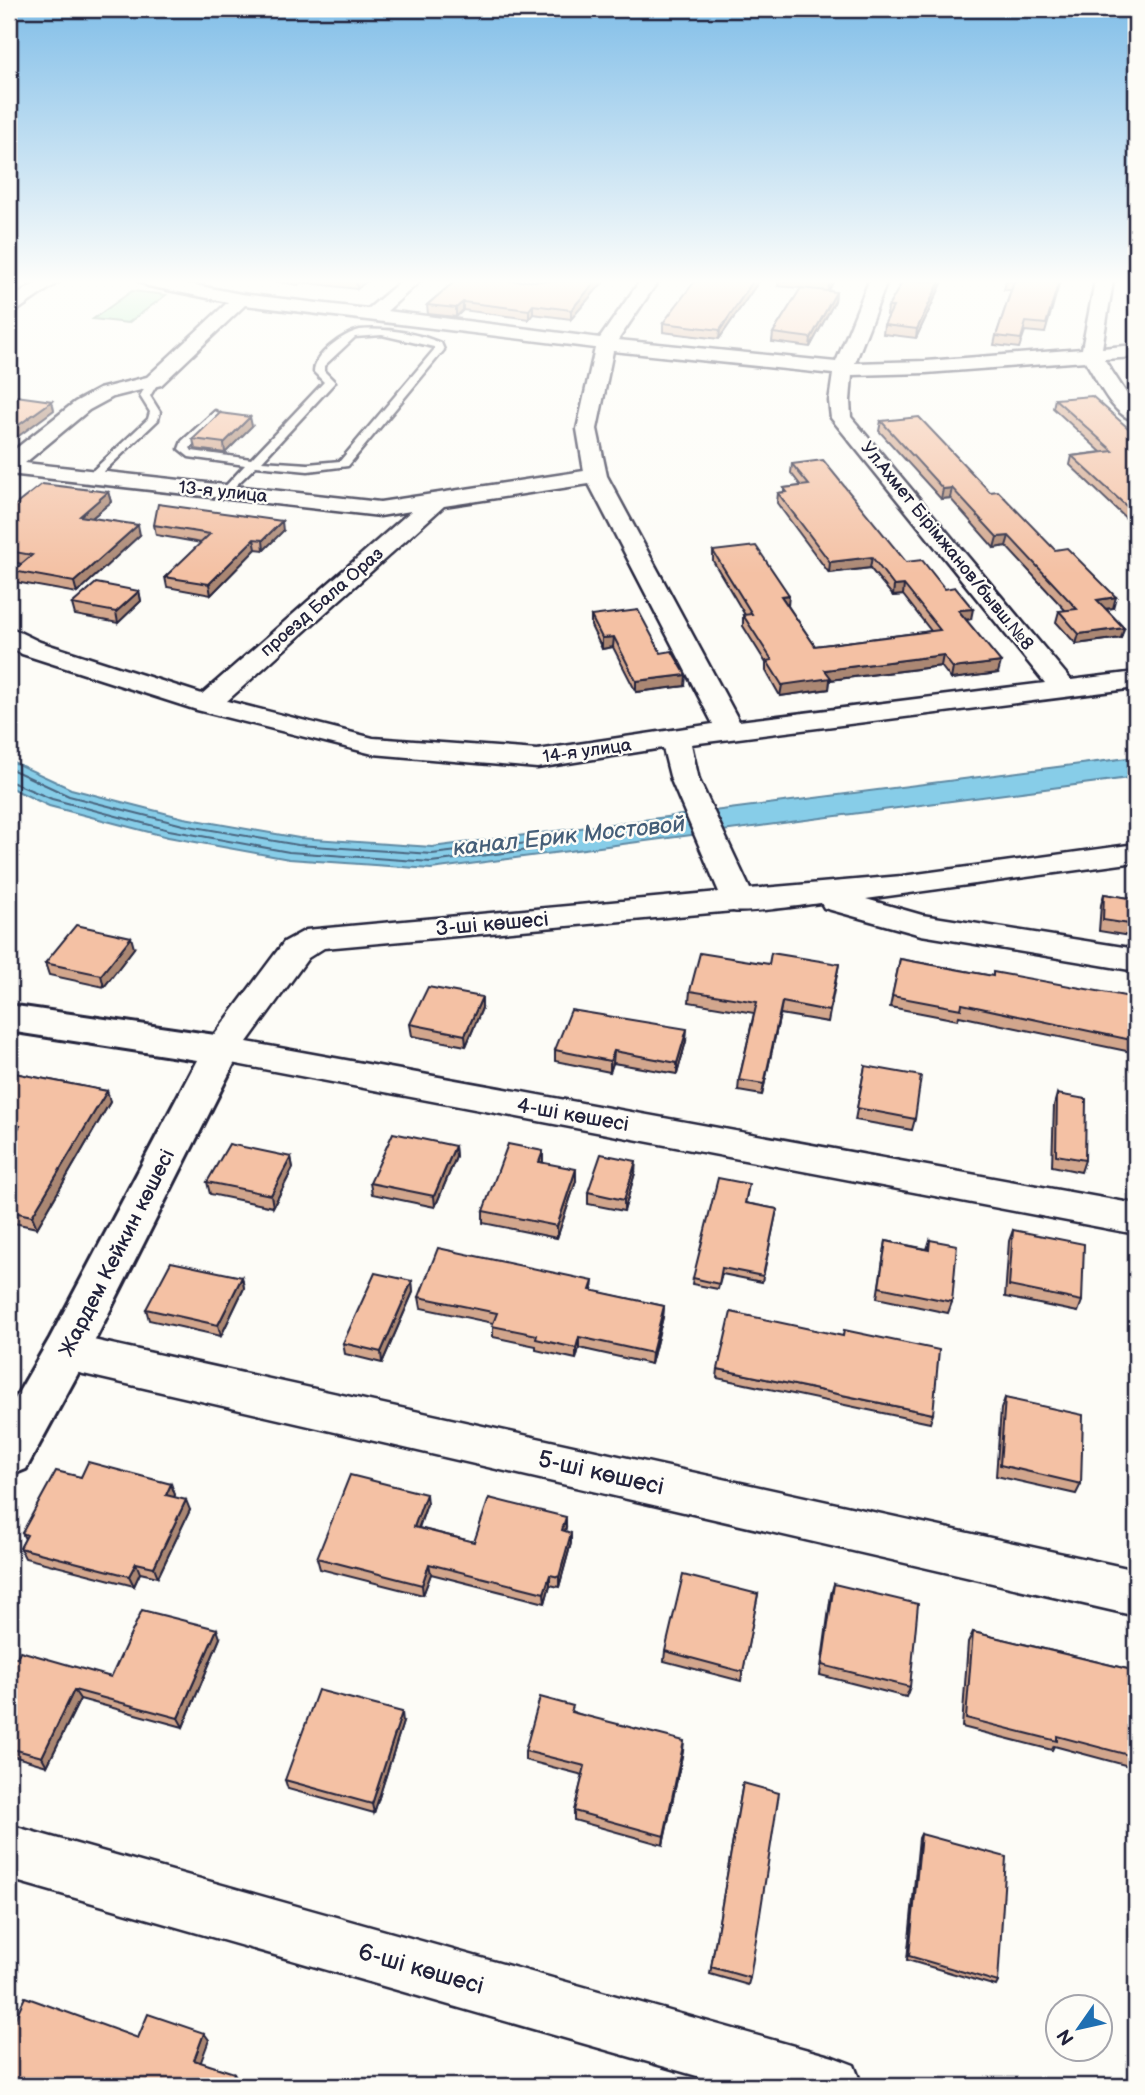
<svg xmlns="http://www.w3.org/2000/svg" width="1145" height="2095" font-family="'Balsamiq Sans',sans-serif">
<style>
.green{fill:#a1e7b4;stroke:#628478;stroke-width:2}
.water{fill:#87cde8;stroke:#5f89a3;stroke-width:2}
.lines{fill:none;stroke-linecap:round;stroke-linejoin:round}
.shore{stroke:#4a6680;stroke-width:2}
.lane-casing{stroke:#22223b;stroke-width:5}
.street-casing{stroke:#22223b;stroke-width:5}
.secondary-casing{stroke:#22223b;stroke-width:6}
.lane{fill:#fdfcf7;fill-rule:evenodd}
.street{fill:#fdfcf7;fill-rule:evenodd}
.secondary{fill:#fdfcf7;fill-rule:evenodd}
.wall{fill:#d2a68d;stroke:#22223b;stroke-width:2}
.shaded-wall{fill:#ab8773;stroke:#22223b;stroke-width:2}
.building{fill:#f4c1a4;stroke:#22223b;stroke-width:2}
.labels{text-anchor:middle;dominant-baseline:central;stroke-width:5;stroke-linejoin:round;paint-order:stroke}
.far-street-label{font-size:18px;fill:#22223b;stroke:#fdfcf7}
.street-label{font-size:21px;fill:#22223b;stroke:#fdfcf7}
.water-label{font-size:23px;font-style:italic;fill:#455e78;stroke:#fdfcf7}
.near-street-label{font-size:24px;fill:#22223b;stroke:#fdfcf7}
</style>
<rect width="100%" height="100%" fill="#fdfcf7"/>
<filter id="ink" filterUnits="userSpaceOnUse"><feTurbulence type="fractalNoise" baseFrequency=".0143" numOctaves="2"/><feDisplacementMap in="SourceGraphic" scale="14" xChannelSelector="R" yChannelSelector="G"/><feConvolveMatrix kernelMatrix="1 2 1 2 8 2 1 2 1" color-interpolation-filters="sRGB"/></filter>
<g filter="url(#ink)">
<path class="green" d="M132,291L166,295L128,323L93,319Z"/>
<path class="water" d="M1136,757V777L431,869L289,859L168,837L49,806L9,787V760L71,789L184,818L299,838L432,847Z"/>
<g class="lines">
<path class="shore" d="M9,768L69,796L183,825L298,845L432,854L536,842L540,845L537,849L431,862L289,852L169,830L52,799L9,781"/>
<defs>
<path id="lane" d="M360,330C387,328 416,333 441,343L444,350L348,466L308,471L256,466L226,495L220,492L245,465L189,457L179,449L182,441L215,411L220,414L190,448L192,451L251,459L324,382L314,372C314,354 343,334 360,330ZM382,335L434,347V350L340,461L308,464L262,461L335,382L324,371V366L355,337Z
M154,378L159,381L150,396L160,412L158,420L96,479H88V475L148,419L150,412L140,396L150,379Z"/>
<path id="street" d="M39,281H60L15,312L9,313V300Z
M139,281H174L241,294L368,309L401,281H420L387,311L600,338L640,281H658L618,340L836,362L869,281H887L855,363L926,361L1082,349L1095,281H1113L1102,348L1136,345V357L1104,359L1130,399L1136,405V421C1112,416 1098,381 1085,361L926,373L852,375L850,401L851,417L1071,680L1136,672V688L691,744L699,780L750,889L902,876L1136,844V862L866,899L922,915L1136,949V971L921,935L824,908L821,903C803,905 744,914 733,911L324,948L308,958L247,1042L1136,1204V1234L210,1059L204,1050L210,1041L284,942L306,930L719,892L671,780L663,748L537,768L373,754L197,710L22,654L9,646V627L40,642L202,694L411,511L380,516L9,474V454L75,402L99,389L147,377L228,302L148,286ZM245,305L595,348L577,429L584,471L380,502L25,463L89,410L113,397L161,385ZM613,351L833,374L829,401L831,418L1045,683L739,721L607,476L597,429ZM589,484L713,724L537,750L373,738L227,701L444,506Z
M66,1334L1136,1570V1616L66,1370L51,1365L45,1352L51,1339Z
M9,1825L833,2057L854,2065L862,2086H732L9,1879Z"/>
<path id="secondary" d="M9,1005L222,1036L236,1040L241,1050L82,1366L26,1469L9,1476V1409L50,1338L197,1060L9,1031Z"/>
</defs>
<use href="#lane" class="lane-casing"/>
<use href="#street" class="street-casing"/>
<use href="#secondary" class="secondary-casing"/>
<use href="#lane" class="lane"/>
<use href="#street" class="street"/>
<use href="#secondary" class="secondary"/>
</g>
<path class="wall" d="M275,281H367L357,289L301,282L298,285Z
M455,281H604L571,319L533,314L529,319L463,310L456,317L428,314L427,305Z
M759,281L719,339L663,332V323Z
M779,281H834L828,291L836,292L835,301L810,347L772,342L773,333L801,288L778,286Z
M903,281H943L916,338L883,334L884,325L889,316L887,315L888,307Z
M1006,281H1060L1045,333L1025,331L1019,348L994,345L996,336L1011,290H1004Z
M1055,399L1136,435V528L1070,465L1072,456L1101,452L1053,408Z
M881,421L990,492L1113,608L1106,609L1124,628L1121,638L1076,644L1056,622L1059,611H1066L1006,546L994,548L950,498L941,499L879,431Z
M252,426L225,453L195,449L193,439Z
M792,464L971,619L966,620L998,673L951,679L941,666L830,680L829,689L780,696L766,671V663L743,626V615H745L713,561V551L788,606L815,646L931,631L903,595L893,596L870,568L829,573L777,503L778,493L784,492V488L801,486L791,473Z
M108,492L111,502L92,518L140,535L77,593L15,582L13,571L22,564L9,561V510Z
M154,525L283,531L264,550L256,549L211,595L167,587L165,577L201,543L156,535Z
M139,591L141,601L118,623L75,615L72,604Z
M591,616L661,653L685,686L636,692L613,647L602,649L591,626Z
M1104,894L1136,899V937L1099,931L1101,905Z
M134,948L104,987L49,975L45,963Z
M900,959L992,976L1136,998V1053L959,1016L958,1020L890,1007Z
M769,964H839L828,1022L780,1014L762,1095L738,1091L739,1080L754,1013L689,1002L690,991Z
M482,1008L466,1046L412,1036L410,1024Z
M686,1041L677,1074L613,1063L610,1072L555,1061V1050Z
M865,1066L915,1119L912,1130L855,1120Z
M9,1072L107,1091L110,1102L37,1228L9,1222V1142L13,1136L9,1135Z
M1057,1094L1085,1160L1081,1172L1052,1166L1054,1105Z
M455,1146L456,1157L435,1207L372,1194L370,1183Z
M291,1157L293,1168L273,1207L210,1194L207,1182Z
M543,1163L576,1181L557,1238L483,1223V1211Z
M635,1173L624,1211L588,1204V1192Z
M749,1184L745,1203L777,1209L762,1282L722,1274L718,1289L692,1284L693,1278Z
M1013,1230L1082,1301L1078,1312L1005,1297L1009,1241Z
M930,1240L952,1302L948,1313L877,1298L886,1241L927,1249Z
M242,1277L244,1288L221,1336L149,1320L146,1309Z
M412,1281L413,1292L382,1363L345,1354L343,1343Z
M593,1281L592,1291L664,1306L663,1317L651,1364L579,1348L576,1359L536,1350V1346L493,1337V1323L421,1308L419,1297Z
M718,1369L933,1414L930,1423L717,1378Z
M1005,1398L1081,1484L1076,1494L996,1476L1001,1409Z
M81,1477L171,1484L175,1495L174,1497L190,1510L158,1577L140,1573L134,1586L25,1558L20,1548L25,1539L22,1533Z
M427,1504L419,1528L474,1542L566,1527L565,1531L571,1543L559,1587L550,1585L545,1603L431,1574L423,1595L320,1569L317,1558Z
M834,1584L910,1687L906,1697L820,1675L831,1594Z
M758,1594L741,1681L664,1661L665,1651Z
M973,1632L1136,1671V1768L1054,1746L1052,1750L962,1727L968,1642Z
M220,1638L183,1727L80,1699L47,1766L9,1755V1656L111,1677Z
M573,1712L683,1751L663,1845L574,1820V1811L583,1775L525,1760V1751Z
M403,1722L374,1813L288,1789L285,1780Z
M743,1783L750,1978L748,1985L710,1974Z
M921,1834L998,1982L996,1986L907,1960L919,1838Z"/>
<path class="shaded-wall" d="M356,281H367L357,289Z
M596,281H604L571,319V310Z
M753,281H759L719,339L720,330Z
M830,281H834L828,292L829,283Z
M940,281H943L916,338L917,329Z
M836,292L835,301L810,347L811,338Z
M463,302V310L456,317V308Z
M533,305V314L529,319V310Z
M52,401L54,410L9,443V432Z
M250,417L252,426L225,453L224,443Z
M952,488L950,498L941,499L943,489Z
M108,492L111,502L82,526L80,516Z
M282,521L283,531L264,550L263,540Z
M138,525L140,535L77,593L74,582Z
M1009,536L1006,546L994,548L997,537Z
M254,539L256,549L211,595L209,584Z
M872,557L870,568L829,573L830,562Z
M904,585L903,595L893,596L894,586Z
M139,591L141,601L118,623L116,612Z
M789,595L788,606L781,596Z
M1116,597L1113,608L1094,610L1097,600Z
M973,609L971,619L956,621L958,610Z
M1124,628L1121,638L1076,644L1079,634Z
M614,637L613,647L602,649V638Z
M943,655L941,666L830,680L829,689L780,696L782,685L825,670Z
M1001,662L998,673L951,679L953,668Z
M686,675L685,686L636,692V681Z
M131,937L134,948L104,987L101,975Z
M482,997V1008L466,1046L465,1035Z
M782,1002L780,1014L762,1095L764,1084Z
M687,1029L686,1041L677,1074V1063Z
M614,1051L613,1063L610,1072V1061Z
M107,1091L110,1102L37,1228L32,1216Z
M455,1146L456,1157L435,1207L434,1196Z
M543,1151V1163L539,1162Z
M291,1157L293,1168L273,1207L271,1195Z
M636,1161L635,1173L624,1211V1200Z
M576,1169V1181L557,1238V1226Z
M242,1277L244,1288L221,1336L218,1325Z
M412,1281L413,1292L382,1363L381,1352Z
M664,1306L663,1317L651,1364L652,1353Z
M579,1337V1348L576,1359V1348Z
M171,1484L175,1495L170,1505L166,1495Z
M426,1494L427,1504L415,1537L414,1527Z
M186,1500L190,1510L158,1577L154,1567Z
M566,1517V1527L562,1541V1530Z
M571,1533V1543L559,1587V1577Z
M136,1563L140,1573L134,1586L129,1576Z
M429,1564L431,1574L423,1595L422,1585Z
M550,1575V1585L545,1603L544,1593Z
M217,1629L220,1638L183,1727L178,1718Z
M74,1690L80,1699L47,1766L42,1757Z
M402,1712L403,1722L374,1813L372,1804Z
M684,1741L683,1751L663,1845L664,1836Z
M204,2033L209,2040L199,2067L194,2060Z
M234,2073L239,2080L236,2086H230Z"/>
<path class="building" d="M455,281H596L571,310L533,305L529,310L463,302L456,308L427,305Z
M695,281H753L720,330L663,323Z
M810,281H830L829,283Z
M903,281H940L917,329L884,325L893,307H888Z
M1006,281H1059L1046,324L1026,322L1021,339L996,336L1014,282Z
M801,288L836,292L811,338L773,333Z
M16,396L52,401L9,432V401Z
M1092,396L1136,435V515L1072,456L1113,451L1055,399Z
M220,413L250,417L224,443L193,439Z
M919,417L990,492L998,491L1055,550L1067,548L1116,597L1097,600L1124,628L1079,634L1059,611L1077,609L1009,536L997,537L952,488L943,489L881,421Z
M823,460L906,562L922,560L945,589L955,587L973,609L958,610L1001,662L953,668L943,655L825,670L831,678L782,685L767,661L772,660L743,615L752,614L713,551L756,546L789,595L781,596L815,646L940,630L904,585L894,586L872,557L830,562L778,493L787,492L784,488L809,485L792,464Z
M42,484L108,492L80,516L138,525L74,582L13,571L32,555L9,551V510Z
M158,504L282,521L263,540L254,539L209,584L165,577L210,534L154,525Z
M96,583L139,591L116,612L72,604Z
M638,610L661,653L672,651L686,675L636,681L614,637L602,638L591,616Z
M1104,894L1136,899V925L1103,920Z
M76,925L131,937L101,975L45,963Z
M700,953L769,964L771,953L839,964L829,1011L782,1002L764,1084L739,1080L757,1002L690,991Z
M900,959L993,976V972L1136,998V1041L962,1004L961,1009L892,996Z
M428,987L482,997L465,1035L410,1024Z
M571,1010L687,1029L677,1063L614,1051L610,1061L555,1050Z
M865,1066L921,1076L915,1119L857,1108Z
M9,1072L107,1091L32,1216L9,1211V1142L20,1126L9,1124Z
M1057,1094L1086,1099L1085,1160L1056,1155Z
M393,1133L455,1146L434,1196L370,1183Z
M229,1144L291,1157L271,1195L207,1182Z
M508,1144L543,1151L539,1162L576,1169L557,1226L483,1211Z
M601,1154L636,1161L624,1200L588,1192Z
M718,1178L749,1184L745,1203L777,1209L763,1276L722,1268L719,1284L693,1278Z
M1013,1230L1084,1244L1082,1301L1009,1286Z
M930,1240L957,1245L952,1302L879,1287L886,1241L929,1250Z
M438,1248L593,1281L590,1290L664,1306L652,1353L579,1337L576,1348L536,1339L537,1335L492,1326L497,1313L419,1297Z
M171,1262L242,1277L218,1325L146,1309Z
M375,1273L412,1281L381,1352L343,1343Z
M731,1312L843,1336L844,1330L939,1350L933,1414L718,1369Z
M1005,1398L1083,1415L1081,1484L1000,1465Z
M88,1462L171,1484L166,1495L186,1500L154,1567L136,1563L129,1576L20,1548L27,1535L22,1533L56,1471L81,1477Z
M350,1475L426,1494L414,1527L474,1542L489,1498L566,1517L562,1530L571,1533L559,1577L550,1575L544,1593L429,1564L422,1585L317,1558Z
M683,1575L758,1594L743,1672L665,1651Z
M834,1584L918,1604L910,1687L822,1665Z
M142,1610L217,1629L178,1718L74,1690L42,1757L9,1748V1656L17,1658L20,1651L111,1677Z
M973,1632L1136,1671V1757L1057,1736V1741L966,1718Z
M318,1690L402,1712L372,1804L285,1780Z
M540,1697L573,1706L571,1712L684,1741L664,1836L574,1811L585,1766L525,1751Z
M743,1783L779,1793L750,1978L711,1967Z
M921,1834L1006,1857L998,1982L909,1956Z
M25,1997L138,2038L148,2014L204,2033L194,2060L234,2073L230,2086H9V2031Z"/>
</g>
<linearGradient id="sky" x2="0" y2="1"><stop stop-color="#81bee8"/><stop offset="0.49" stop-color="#fefefb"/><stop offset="1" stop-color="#fefefb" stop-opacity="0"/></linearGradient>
<rect width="1145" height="574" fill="url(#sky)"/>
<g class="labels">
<g class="far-street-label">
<text transform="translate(223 492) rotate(6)">13-я улица</text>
<text transform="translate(947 546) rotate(51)">Ул.Ахмет Бірімжанов/бывш.№8</text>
<text transform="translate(322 602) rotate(-41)">проезд Бала Ораз</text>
<text transform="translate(587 751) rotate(-8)">14-я улица</text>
</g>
<g class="street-label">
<text transform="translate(492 924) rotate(-5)">3-ші көшесі</text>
<text transform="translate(573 1115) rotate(10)">4-ші көшесі</text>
<text transform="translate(117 1253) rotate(-63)">Жардем Кейкин көшесі</text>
</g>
<g class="water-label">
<text transform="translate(569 836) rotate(-6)">канал Ерик Мостовой</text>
</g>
<g class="near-street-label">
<text transform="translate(601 1473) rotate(13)">5-ші көшесі</text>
<text transform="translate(421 1969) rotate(16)">6-ші көшесі</text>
</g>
</g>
<rect width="1145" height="2095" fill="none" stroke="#fdfcf7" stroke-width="35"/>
<rect x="18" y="18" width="1110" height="2060" fill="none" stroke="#22223b" stroke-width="2.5" filter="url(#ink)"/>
<g transform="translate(1079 2028) rotate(236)"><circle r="33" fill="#fdfcf7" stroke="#a5a5ac" stroke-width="2"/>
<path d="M0-5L12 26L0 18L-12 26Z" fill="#1f6fb2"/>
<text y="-10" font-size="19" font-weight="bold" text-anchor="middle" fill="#22223b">N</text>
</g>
</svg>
